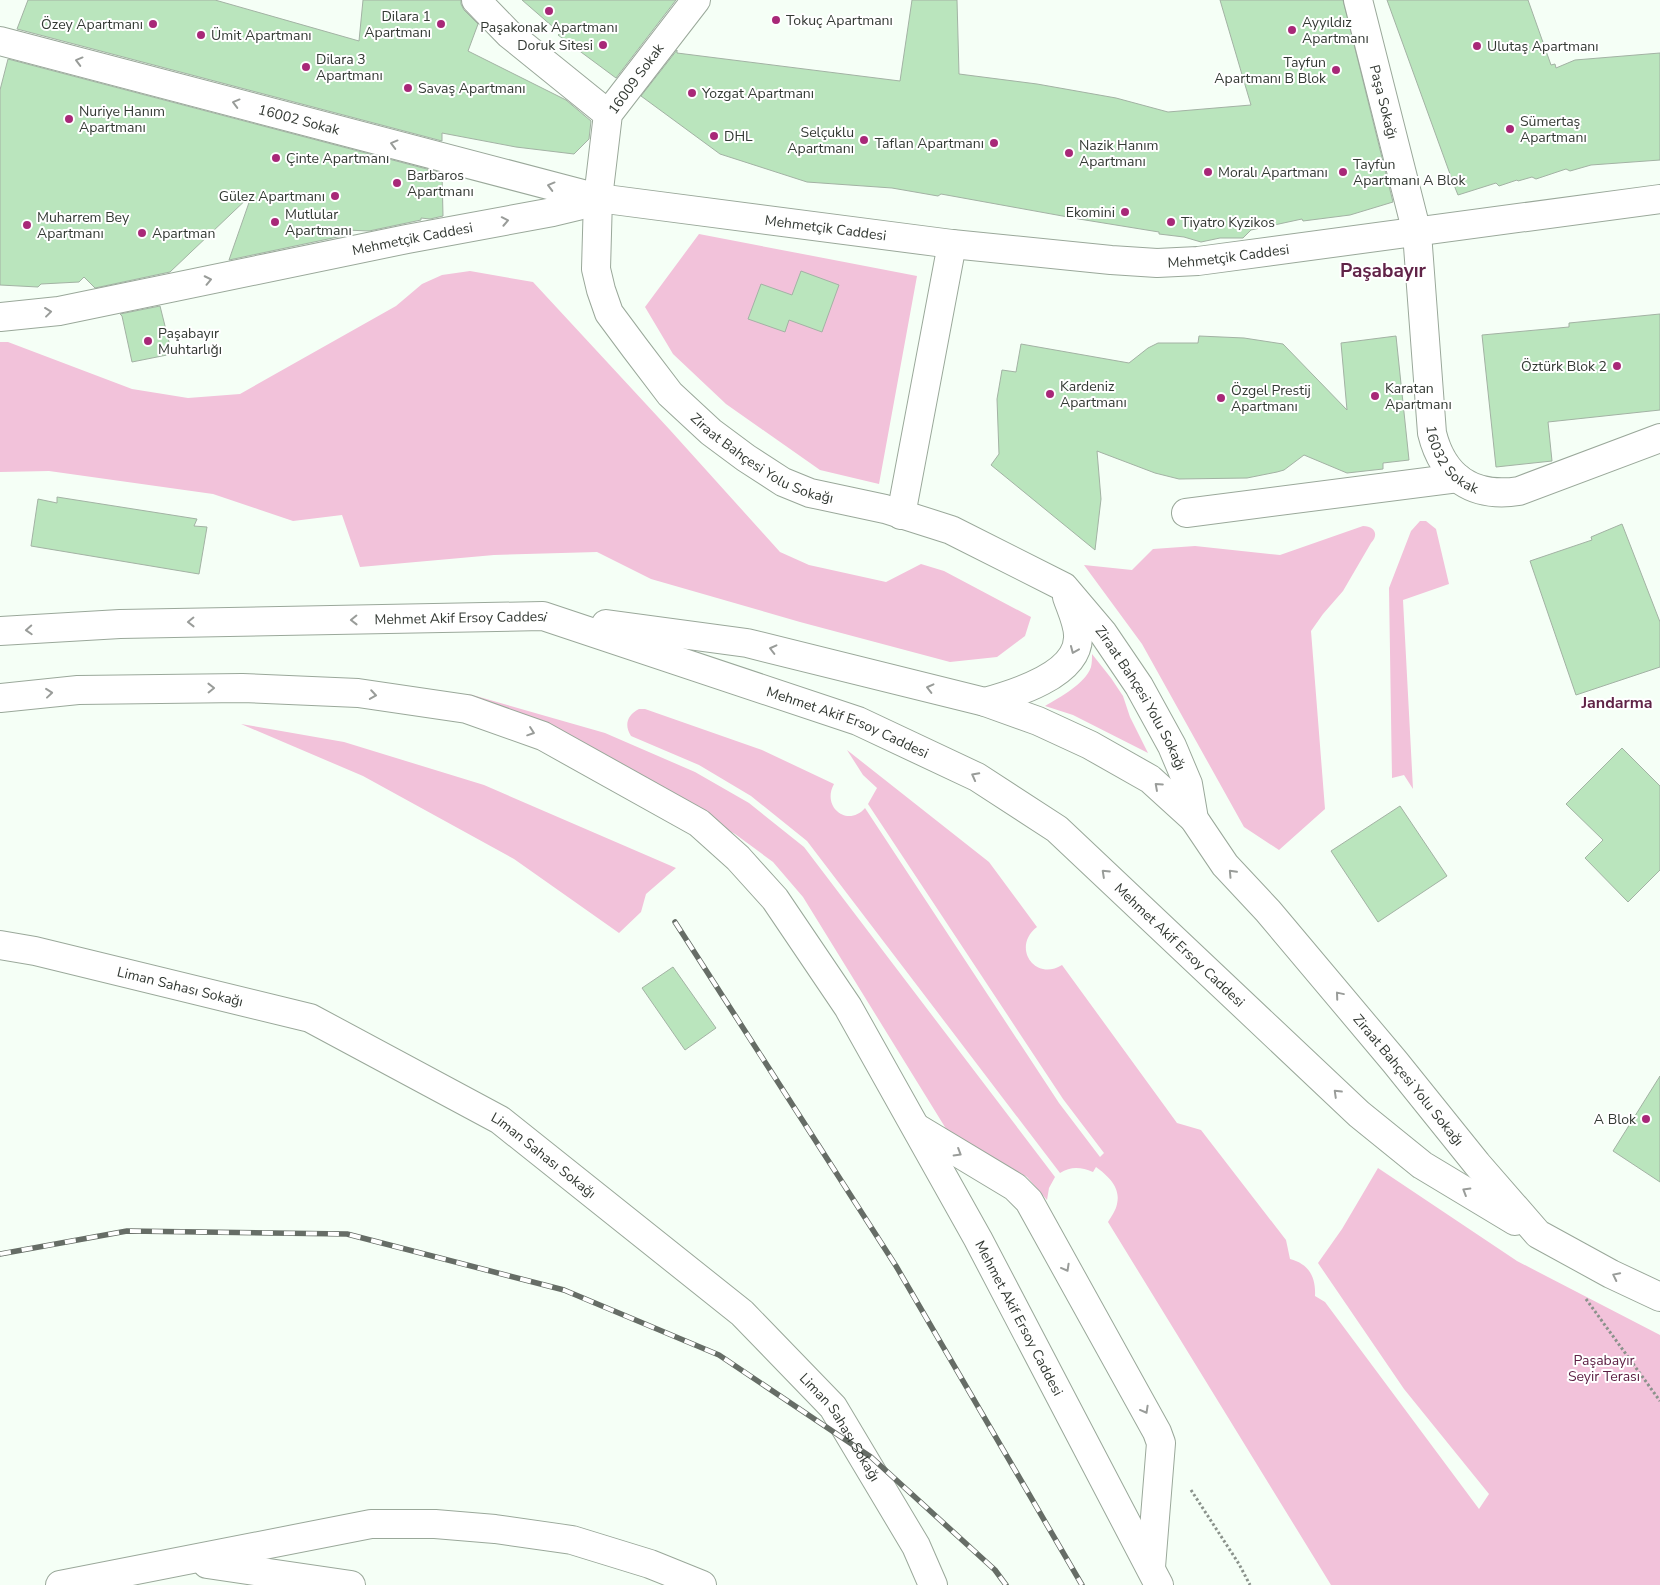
<svg xmlns="http://www.w3.org/2000/svg" width="1660" height="1585" font-family="'Nunito Sans',sans-serif">
<style>
.green{fill:#f2c2da}
.building{fill:#bae5bd;stroke:#a3b2a4}
.lines{fill:none;stroke-linecap:round;stroke-linejoin:round}
.minor-casing{stroke:#9aa89a;stroke-width:30}
.major-casing{stroke:#9aa89a;stroke-width:30}
.path{stroke:#8a928b;stroke-width:3;stroke-dasharray:2.5 2.5;stroke-linecap:butt}
.minor{stroke:#fff;stroke-width:28}
.major{stroke:#fff;stroke-width:28}
.rail-casing{stroke:#666d66;stroke-width:5.5}
.rail{stroke:#fff;stroke-width:4;stroke-dasharray:11;stroke-linecap:butt}
.oneway{stroke:#999c99}
.poi-dot{fill:#a82878;stroke:#fff;stroke-width:2}
.labels{text-anchor:middle;dominant-baseline:central;stroke-width:4;stroke-linejoin:round;paint-order:stroke}
.poi-label{font-size:14px;fill:#333933;stroke:#fff;text-anchor:start}
.street-label{font-size:14px;fill:#333933;stroke:#fff}
.park-label{font-size:14px;fill:#5e2145;stroke:#fff}
.quarter-label{font-size:16px;font-weight:bold;fill:#602347;stroke:#fff}
.district-label{font-size:19px;font-weight:bold;fill:#602347;stroke:#fff}
</style>
<rect width="100%" height="100%" fill="#f5fff6"/>
<path class="green" d="M699,234L917,276L879,484L820,470L726,404L673,354L645,307Z
M470,271L533,282L670,430L780,552L809,565L886,582L921,564L944,571L1031,617L1025,636L997,657L950,662L800,622L651,579L597,552L494,555L360,567L342,515L293,521L213,494L49,471L0,472V342H8L132,389L188,398L240,394L396,306L422,284L442,275Z
M1420,521H1426L1436,529L1449,584L1403,600L1413,789L1404,775L1392,778L1389,588L1411,531Z
M1363,526C1375,526 1379,535 1371,543L1343,591L1323,614L1311,631L1325,809L1279,850L1244,827L1142,644L1084,565L1132,570L1153,549L1195,546L1280,555Z
M1092,654L1111,678L1123,696L1130,717L1148,753L1073,715L1045,706C1060,697 1085,684 1091,667C1092,663 1092,658 1092,654Z
M469,694L605,733L695,772L749,803L804,847L1055,1177L1049,1188L1047,1200L1027,1177L948,1132L803,897L773,862L735,834L591,756L474,705Z
M639,709H645L762,750L834,784C821,807 848,828 865,808L1059,1103L1100,1157L1104,1153L1063,1099L868,804L877,788L863,775L847,750L989,862L1037,927C1011,947 1035,982 1062,965L1177,1123L1201,1130L1286,1240L1290,1259C1309,1264 1316,1277 1315,1296L1325,1302L1479,1509L1489,1494L1404,1389L1318,1263L1342,1229L1378,1168L1517,1261L1660,1335V1585H1331L1108,1222C1111,1217 1116,1210 1117,1204C1121,1187 1108,1176 1096,1167L1093,1172C1081,1167 1071,1166 1060,1173L807,841L751,796L699,765L631,736C624,725 627,715 639,709Z
M241,724L344,742L484,785L676,868L646,894L641,912L619,933L514,859L363,776Z"/>
<path class="building" d="M28,0H215L359,41L363,0H461V4L464,10L478,24L468,51L566,100L591,121L589,139L574,154L516,147L442,133V141L17,29Z
M522,0H676L616,78L558,35L560,33Z
M912,0H957L959,74L1037,84L1116,98L1168,112L1251,105L1220,0H1343L1393,202L1350,215L1303,221L1302,219L1251,230L1243,238H1220L1201,242L1184,237L1159,234V232L1079,219L941,194L938,196L892,188L807,182L720,154L641,96L677,50V53L900,81Z
M1387,0H1528L1551,65L1555,64L1556,68L1575,60L1660,53V160L1591,165L1570,171L1566,169L1536,179L1532,177L1518,181L1517,180L1499,186L1496,183L1458,195L1454,185Z
M8,59L442,173L443,216L430,219L421,218V220L369,231L346,230L347,235L229,260L252,194L170,272L95,288L84,277L79,282L41,284L38,287L0,285V90Z
M801,271L839,285L822,332L789,320L785,332L748,319L761,284L792,295Z
M160,306L172,354L132,362L122,316L120,314Z
M1660,314V410L1548,422L1552,461L1496,467L1482,335L1569,327V323Z
M1199,336L1244,338L1283,344L1347,410L1341,343L1396,336L1409,460L1383,463V469L1347,473L1304,455L1284,470L1277,472L1247,478L1179,479L1155,473L1097,451L1101,499L1095,550L991,465L999,454L997,399L1002,370L1016,372L1021,344L1129,363L1148,348L1158,343H1198Z
M57,497L197,519L194,526L207,527L199,574L31,546L38,499L57,503Z
M1622,524L1660,622V667L1576,695L1530,561L1592,540L1591,537Z
M1622,748L1660,786V870L1628,902L1585,858L1603,840L1566,804Z
M1400,806L1447,876L1378,922L1331,851Z
M673,967L716,1028L685,1050L642,988Z
M1660,1076V1182L1613,1151Z"/>
<g class="lines">
<defs>
<g id="minor">
<path d="M476,0L509,34L608,114"/>
<path id="s1" d="M696,0L608,114L598,198L596,269L601,290L609,313L635,348L670,394L711,432L746,458L783,482L810,493L885,509L951,530L1064,587L1103,633L1139,686L1172,746L1188,784L1194,819L1225,865L1268,911L1395,1062L1477,1164L1538,1234L1611,1274L1660,1297"/>
<path id="s2" d="M1358,0L1417,233L1432,433C1443,478 1473,498 1519,491L1660,438"/>
<path id="s3" d="M0,41L598,198"/>
<path d="M1186,513L1458,478"/>
<path d="M901,515L952,244"/>
<path d="M606,624L747,643L985,702C1014,694 1077,675 1078,638C1079,625 1071,609 1067,597"/>
<path id="s4" d="M0,631L120,624L543,616L858,721L977,777L1057,829L1359,1114L1422,1165L1515,1221"/>
<path d="M985,702L1038,721L1090,745L1150,779L1194,819"/>
<path id="s5" d="M0,945L35,951L310,1018L500,1120L742,1313L833,1407L916,1546L933,1585"/>
<path d="M917,1128L1015,1187L1029,1201L1157,1432L1161,1443L1151,1567"/>
<path d="M207,1564L351,1585"/>
<path d="M60,1585L371,1524H435L495,1529L572,1540L650,1564L702,1585"/>
</g>
<g id="major">
<path id="s6" d="M0,317L59,311L407,239L553,212L578,206L598,198L952,244L1111,260L1157,263L1198,261L1660,199"/>
<path id="s7" d="M0,698L78,690L242,688L358,693L467,709L543,736L699,823L738,858L775,899L848,1007L978,1239L1159,1585"/>
</g>
</defs>
<use href="#minor" class="minor-casing"/>
<use href="#major" class="major-casing"/>
<path class="path" d="M1586,1299L1660,1401
M1191,1490L1239,1564L1250,1585"/>
<use href="#minor" class="minor"/>
<use href="#major" class="major"/>
<defs>
<path id="rail" d="M675,922L896,1266L1082,1585
M0,1254L127,1231L347,1234L564,1290L719,1355L871,1457L995,1570L1006,1585"/>
</defs>
<use href="#rail" class="rail-casing"/>
<use href="#rail" class="rail"/>
</g>
<defs><path id="oneway-chevron" d="M-2-3.5L2.5 0L-2 3.5" fill="none" stroke-width="1.6" stroke-linecap="round" stroke-linejoin="round" transform="scale(1.25)"/></defs>
<g class="oneway">
<use href="#oneway-chevron" transform="translate(79 61) rotate(-165)"/>
<use href="#oneway-chevron" transform="translate(236 103) rotate(-165)"/>
<use href="#oneway-chevron" transform="translate(394 144) rotate(-165)"/>
<use href="#oneway-chevron" transform="translate(551 186) rotate(-165)"/>
<use href="#oneway-chevron" transform="translate(505 221) rotate(-11)"/>
<use href="#oneway-chevron" transform="translate(208 280) rotate(-12)"/>
<use href="#oneway-chevron" transform="translate(48 312) rotate(-7)"/>
<use href="#oneway-chevron" transform="translate(354 620) rotate(179)"/>
<use href="#oneway-chevron" transform="translate(191 622) rotate(179)"/>
<use href="#oneway-chevron" transform="translate(29 630) rotate(177)"/>
<use href="#oneway-chevron" transform="translate(773 649) rotate(-166)"/>
<use href="#oneway-chevron" transform="translate(1074 650) rotate(113)"/>
<use href="#oneway-chevron" transform="translate(211 688) rotate(-1)"/>
<use href="#oneway-chevron" transform="translate(930 688) rotate(-166)"/>
<use href="#oneway-chevron" transform="translate(49 693) rotate(-6)"/>
<use href="#oneway-chevron" transform="translate(373 695) rotate(9)"/>
<use href="#oneway-chevron" transform="translate(531 732) rotate(19)"/>
<use href="#oneway-chevron" transform="translate(975 776) rotate(-152)"/>
<use href="#oneway-chevron" transform="translate(1158 786) rotate(-138)"/>
<use href="#oneway-chevron" transform="translate(1105 873) rotate(-137)"/>
<use href="#oneway-chevron" transform="translate(1232 873) rotate(-133)"/>
<use href="#oneway-chevron" transform="translate(1339 995) rotate(-130)"/>
<use href="#oneway-chevron" transform="translate(1337 1093) rotate(-136)"/>
<use href="#oneway-chevron" transform="translate(958 1153) rotate(31)"/>
<use href="#oneway-chevron" transform="translate(1466 1191) rotate(-149)"/>
<use href="#oneway-chevron" transform="translate(1066 1268) rotate(61)"/>
<use href="#oneway-chevron" transform="translate(1616 1276) rotate(-154)"/>
<use href="#oneway-chevron" transform="translate(1145 1410) rotate(61)"/>
</g>
<g class="poi-dot">
<circle cx="549" cy="11" r="5"/>
<circle cx="776" cy="20" r="5"/>
<circle cx="153" cy="24" r="5"/>
<circle cx="441" cy="24" r="5"/>
<circle cx="1292" cy="30" r="5"/>
<circle cx="201" cy="35" r="5"/>
<circle cx="603" cy="45" r="5"/>
<circle cx="1477" cy="46" r="5"/>
<circle cx="306" cy="67" r="5"/>
<circle cx="1336" cy="70" r="5"/>
<circle cx="408" cy="88" r="5"/>
<circle cx="692" cy="93" r="5"/>
<circle cx="69" cy="119" r="5"/>
<circle cx="1510" cy="129" r="5"/>
<circle cx="714" cy="136" r="5"/>
<circle cx="864" cy="140" r="5"/>
<circle cx="994" cy="143" r="5"/>
<circle cx="1069" cy="153" r="5"/>
<circle cx="276" cy="158" r="5"/>
<circle cx="1208" cy="172" r="5"/>
<circle cx="1343" cy="172" r="5"/>
<circle cx="397" cy="183" r="5"/>
<circle cx="335" cy="196" r="5"/>
<circle cx="1125" cy="212" r="5"/>
<circle cx="275" cy="222" r="5"/>
<circle cx="1171" cy="222" r="5"/>
<circle cx="27" cy="225" r="5"/>
<circle cx="142" cy="233" r="5"/>
<circle cx="148" cy="341" r="5"/>
<circle cx="1617" cy="366" r="5"/>
<circle cx="1050" cy="394" r="5"/>
<circle cx="1375" cy="396" r="5"/>
<circle cx="1221" cy="398" r="5"/>
<circle cx="1646" cy="1119" r="5"/>
</g>
<g class="labels">
<g class="poi-label">
<text x="431" y="16" text-anchor="end">Dilara 1<tspan x="431" dy="16">Apartmanı</tspan></text>
<text x="786" y="20">Tokuç Apartmanı</text>
<text x="1302" y="22">Ayyıldız<tspan x="1302" dy="16">Apartmanı</tspan></text>
<text x="143" y="24" text-anchor="end">Özey Apartmanı</text>
<text x="549" y="27" text-anchor="middle">Paşakonak Apartmanı</text>
<text x="211" y="35">Ümit Apartmanı</text>
<text x="593" y="45" text-anchor="end">Doruk Sitesi</text>
<text x="1487" y="46">Ulutaş Apartmanı</text>
<text x="316" y="59">Dilara 3<tspan x="316" dy="16">Apartmanı</tspan></text>
<text x="1326" y="62" text-anchor="end">Tayfun<tspan x="1326" dy="16">Apartmanı B Blok</tspan></text>
<text x="418" y="88">Savaş Apartmanı</text>
<text x="702" y="93">Yozgat Apartmanı</text>
<text x="79" y="111">Nuriye Hanım<tspan x="79" dy="16">Apartmanı</tspan></text>
<text x="1520" y="121">Sümertaş<tspan x="1520" dy="16">Apartmanı</tspan></text>
<text x="854" y="132" text-anchor="end">Selçuklu<tspan x="854" dy="16">Apartmanı</tspan></text>
<text x="724" y="136">DHL</text>
<text x="984" y="143" text-anchor="end">Taflan Apartmanı</text>
<text x="1079" y="145">Nazik Hanım<tspan x="1079" dy="16">Apartmanı</tspan></text>
<text x="286" y="158">Çinte Apartmanı</text>
<text x="1353" y="164">Tayfun<tspan x="1353" dy="16">Apartmanı A Blok</tspan></text>
<text x="1218" y="172">Moralı Apartmanı</text>
<text x="407" y="175">Barbaros<tspan x="407" dy="16">Apartmanı</tspan></text>
<text x="325" y="196" text-anchor="end">Gülez Apartmanı</text>
<text x="1115" y="212" text-anchor="end">Ekomini</text>
<text x="285" y="214">Mutlular<tspan x="285" dy="16">Apartmanı</tspan></text>
<text x="37" y="217">Muharrem Bey<tspan x="37" dy="16">Apartmanı</tspan></text>
<text x="1181" y="222">Tiyatro Kyzikos</text>
<text x="152" y="233">Apartman</text>
<text x="158" y="333">Paşabayır<tspan x="158" dy="16">Muhtarlığı</tspan></text>
<text x="1607" y="366" text-anchor="end">Öztürk Blok 2</text>
<text x="1060" y="386">Kardeniz<tspan x="1060" dy="16">Apartmanı</tspan></text>
<text x="1385" y="388">Karatan<tspan x="1385" dy="16">Apartmanı</tspan></text>
<text x="1231" y="390">Özgel Prestij<tspan x="1231" dy="16">Apartmanı</tspan></text>
<text x="1636" y="1119" text-anchor="end">A Blok</text>
</g>
<g class="street-label">
<text transform="translate(636 79) rotate(-54)">16009 Sokak</text>
<text stroke="none"><textPath href="#s2" startOffset="105">Paşa Sokağı</textPath></text>
<text stroke="none"><textPath href="#s3" startOffset="309">16002 Sokak</textPath></text>
<text stroke="none"><textPath href="#s6" startOffset="840">Mehmetçik Caddesi</textPath></text>
<text stroke="none"><textPath href="#s6" startOffset="420">Mehmetçik Caddesi</textPath></text>
<text stroke="none"><textPath href="#s6" startOffset="1245">Mehmetçik Caddesi</textPath></text>
<text stroke="none"><textPath href="#s1" startOffset="561">Ziraat Bahçesi Yolu Sokağı</textPath></text>
<text stroke="none"><textPath href="#s2" startOffset="475">16032 Sokak</textPath></text>
<text stroke="none"><textPath href="#s4" startOffset="461">Mehmet Akif Ersoy Caddesi</textPath></text>
<text stroke="none"><textPath href="#s1" startOffset="1028">Ziraat Bahçesi Yolu Sokağı</textPath></text>
<text stroke="none"><textPath href="#s4" startOffset="866">Mehmet Akif Ersoy Caddesi</textPath></text>
<text stroke="none"><textPath href="#s4" startOffset="1271">Mehmet Akif Ersoy Caddesi</textPath></text>
<text stroke="none"><textPath href="#s5" startOffset="185">Liman Sahası Sokağı</textPath></text>
<text stroke="none"><textPath href="#s1" startOffset="1500">Ziraat Bahçesi Yolu Sokağı</textPath></text>
<text stroke="none"><textPath href="#s5" startOffset="590">Liman Sahası Sokağı</textPath></text>
<text stroke="none"><textPath href="#s7" startOffset="1321">Mehmet Akif Ersoy Caddesi</textPath></text>
<text stroke="none"><textPath href="#s5" startOffset="995">Liman Sahası Sokağı</textPath></text>
</g>
<g class="park-label">
<text x="1604" y="1360">Paşabayır<tspan x="1604" dy="16">Seyir Terası</tspan></text>
</g>
<g class="quarter-label">
<text x="1617" y="703">Jandarma</text>
</g>
<g class="district-label">
<text x="1383" y="271">Paşabayır</text>
</g>
</g>
</svg>
